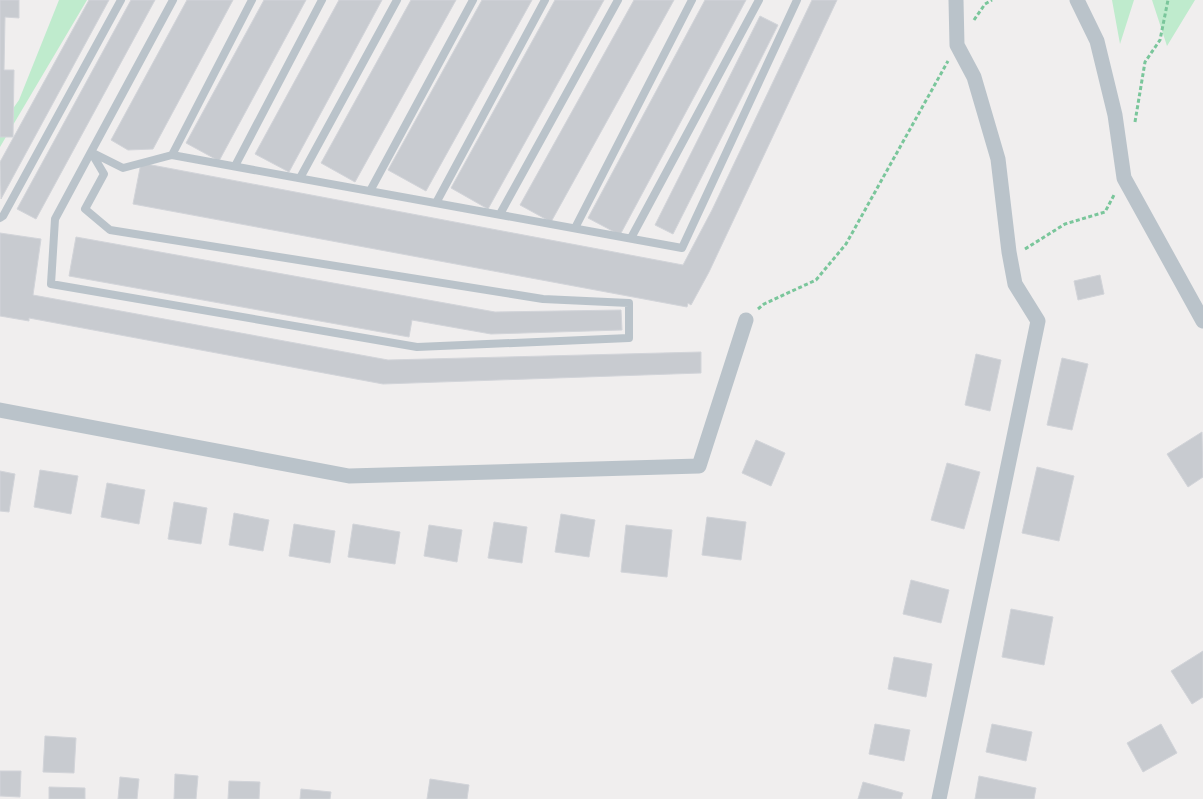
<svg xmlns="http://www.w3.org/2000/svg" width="1203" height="799" font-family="Montserrat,sans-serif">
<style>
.green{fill:#bfebcd}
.building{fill:#c8cbd0;stroke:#d2d4d9}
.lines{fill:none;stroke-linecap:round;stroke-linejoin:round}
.path{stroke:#7ac69b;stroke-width:3;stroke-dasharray:4 2.5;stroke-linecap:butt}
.service{stroke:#bac3ca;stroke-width:8}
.minor{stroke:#bac3ca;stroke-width:15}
</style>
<rect width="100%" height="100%" fill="#f0eeee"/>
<path class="green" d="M59,0H87L0,147V127L19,100Z
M1112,0H1134L1120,44Z
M1152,0H1195L1167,46Z"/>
<path class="building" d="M0,0H19V18L5,17L4,70H14L13,137H0Z
M89,0H109L1,199L0,162Z
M131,0H155L36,219L17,209Z
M187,0H233L153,149L128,150L111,140Z
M264,0H306L219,161L186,143Z
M339,0H382L289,172L255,154Z
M411,0H456L355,182L321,163Z
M482,0H532L426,191L388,170Z
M555,0H604L488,209L451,188Z
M634,0H674L551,222L520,205Z
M705,0H746L620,235L588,218Z
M812,0H837L709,272L691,305L688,303L687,307L133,204L141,163L683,265L712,210Z
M760,16L778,25L673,234L655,225Z
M0,233L41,239L33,295L388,360L701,352V373L383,384L29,318V321L0,316Z
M76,237L495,312L621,310L622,330L491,334L412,320L409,337L69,276Z
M1100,275L1104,294L1078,300L1074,281Z
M976,354L1001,360L990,411L965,405Z
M1062,358L1088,364L1072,430L1047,425Z
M1202,432L1203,477L1188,487L1167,454Z
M756,440L785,453L771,486L742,473Z
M947,463L980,472L964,529L931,520Z
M1037,467L1074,476L1059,541L1022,533Z
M40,470L78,476L71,514L34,507Z
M0,471L15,474L9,512L0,511Z
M107,483L145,490L139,524L101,517Z
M174,502L207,508L201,544L168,539Z
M234,513L269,520L263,551L229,545Z
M561,514L595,520L589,557L555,552Z
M707,517L746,522L741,560L702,555Z
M494,522L527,527L522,563L488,558Z
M294,524L335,531L330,563L289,556Z
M353,524L400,532L395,564L348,557Z
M429,525L462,530L457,562L424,556Z
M626,525L672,530L667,577L621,572Z
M911,580L949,590L941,623L903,614Z
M1011,609L1053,617L1044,665L1002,657Z
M1203,651V697L1192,704L1171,671Z
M894,657L932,664L926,697L888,689Z
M875,724L910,730L904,761L869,754Z
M992,724L1032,732L1026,761L986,752Z
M1161,724L1177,753L1143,772L1127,743Z
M45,736L76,738L74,773L43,772Z
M0,771H21L20,797L0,796Z
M175,774L198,776L196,799H174Z
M979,776L1036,788L1034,799H975Z
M120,777L139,779L137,799H118Z
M430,779L469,785L467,799H427Z
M229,781L260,782L259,799H228Z
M863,782L903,793L901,799H858Z
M49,787L85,788V799H49Z
M301,789L331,792L330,799H300Z"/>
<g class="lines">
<path class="path" d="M974,20L985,4L992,0
M1135,122L1145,62L1160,40L1168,0
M1025,249L1065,224L1105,212L1114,195
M758,309L764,304L816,280L846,244L948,61"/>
<path class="service" d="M252,0L172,155L682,248L797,0
M91,152L104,174L85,209L110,230L543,299L629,303V338L417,347L51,284L55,219Z
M172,155L123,168L91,152L173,0
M235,166L322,0
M300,178L397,0
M370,191L473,0
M436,203L545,0
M500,214L618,0
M0,218L3,216L121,0
M575,228L692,0
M631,238L759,0"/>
<path class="minor" d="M1077,0L1097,41L1115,115L1124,178L1203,321
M0,410L349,476L699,466L746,320
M939,799L1038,321L1015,284L1009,252L998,159L974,77L957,45L956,0"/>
</g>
</svg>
